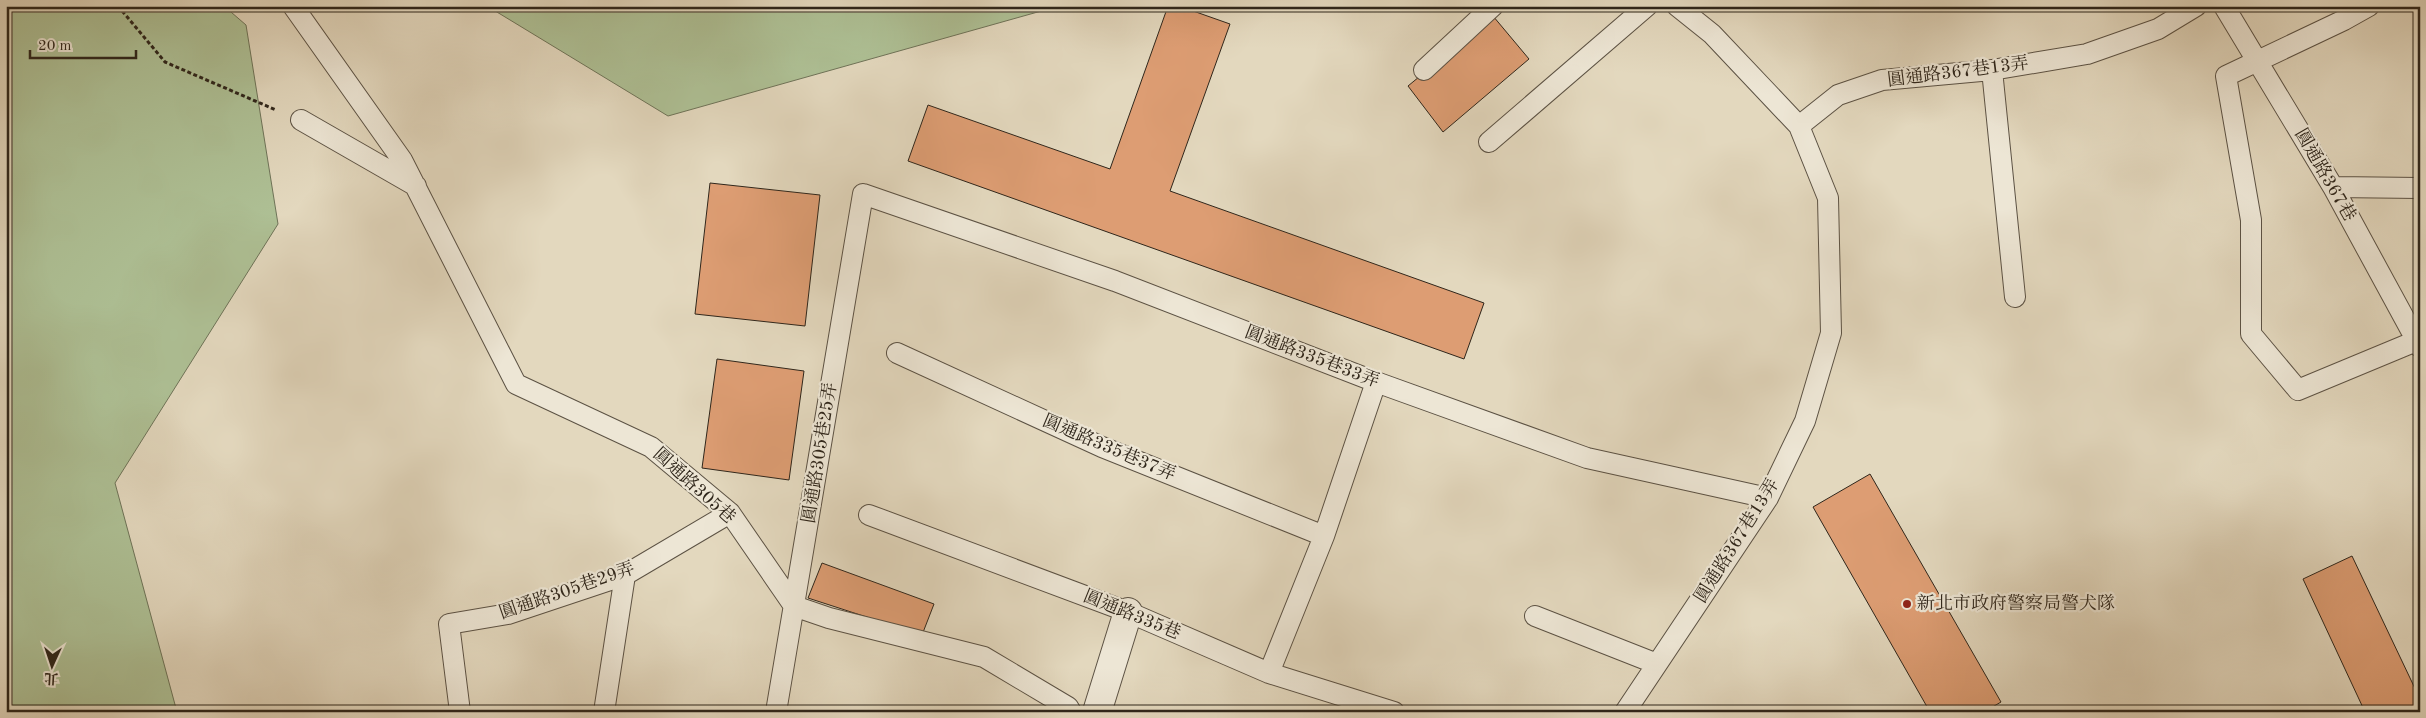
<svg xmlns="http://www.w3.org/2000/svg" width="2426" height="718" font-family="'Old Standard TT','Noto Serif TC',serif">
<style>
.green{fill:#aec095;stroke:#6e7358}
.building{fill:#dd9d73;stroke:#2f261b}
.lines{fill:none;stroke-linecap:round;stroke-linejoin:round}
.service-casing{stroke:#5c5244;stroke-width:22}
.minor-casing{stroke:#5c5244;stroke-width:30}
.path{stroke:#2f261b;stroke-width:3;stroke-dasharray:4 2.5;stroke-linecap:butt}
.service{stroke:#ede6d5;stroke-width:20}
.minor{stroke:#ede6d5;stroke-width:28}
.poi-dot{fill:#8f2418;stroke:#ede6d5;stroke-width:2}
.labels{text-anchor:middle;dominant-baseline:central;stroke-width:4.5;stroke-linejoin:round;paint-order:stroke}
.street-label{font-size:18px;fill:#2f261b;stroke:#ede6d5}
.poi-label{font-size:18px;fill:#2f261b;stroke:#ede6d5;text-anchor:start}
</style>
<rect width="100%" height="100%" fill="#e3d8be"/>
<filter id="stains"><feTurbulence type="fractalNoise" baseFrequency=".004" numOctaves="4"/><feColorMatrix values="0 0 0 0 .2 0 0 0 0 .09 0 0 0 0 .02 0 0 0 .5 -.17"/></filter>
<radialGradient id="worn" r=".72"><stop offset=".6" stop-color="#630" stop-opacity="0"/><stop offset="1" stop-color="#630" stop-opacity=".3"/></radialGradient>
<path class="green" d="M6,6H224L246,25L278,224L115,483L177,712H6Z
M487,6H1059L668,116Z"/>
<path class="building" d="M1168,6H1179L1230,24L1170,191L1484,303L1464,359L908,161L928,105L1110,169Z
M1493,16L1529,59L1443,132L1408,86Z
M710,183L820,195L805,326L695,314Z
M717,359L804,371L789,480L702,468Z
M1870,474L2001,702L1984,712H1930L1813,507Z
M2352,556L2420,699V712H2365L2303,579Z
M822,563L934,604L922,635L808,598Z"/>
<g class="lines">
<defs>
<path id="service" d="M293,6L402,160L516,384L651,447L730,513L794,606L829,618L984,657L1068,707L1071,712
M2224,6L2333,187L2420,347
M2369,6L2344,20L2226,76L2251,220V334L2298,390L2416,341
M1424,70L1493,6
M1992,70L2015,297
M301,120L416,186
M1799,126L1838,95L1882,80L1992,70L2087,54L2158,29L2196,6
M1489,142L1647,6
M2333,187L2420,188
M897,353L1102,447L1324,536
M869,515L1128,612L1269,673L1394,712
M1535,616L1657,664
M1269,673L1324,536L1376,382
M460,712L449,624L508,614L625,575L730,513
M604,712L625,575
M776,712L863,194L1115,281L1376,382L1587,458L1768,498
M1625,712L1768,498L1805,421L1831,333L1828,198L1799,126L1712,34L1677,6"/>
<path id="minor" d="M1097,712L1128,612"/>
</defs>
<use href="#service" class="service-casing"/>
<use href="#minor" class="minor-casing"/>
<path class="path" d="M118,6L165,62L276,110"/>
<use href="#service" class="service"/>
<use href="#minor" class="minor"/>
</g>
<circle class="poi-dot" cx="1907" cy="604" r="5"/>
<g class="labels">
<g class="street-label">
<text transform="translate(1958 72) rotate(-7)">圓通路367巷13弄</text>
<text transform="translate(2325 175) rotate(60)">圓通路367巷</text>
<text transform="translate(1312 357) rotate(21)">圓通路335巷33弄</text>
<text transform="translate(1109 448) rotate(23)">圓通路335巷37弄</text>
<text transform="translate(820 453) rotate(-81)">圓通路305巷25弄</text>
<text transform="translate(694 486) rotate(42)">圓通路305巷</text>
<text transform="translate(1737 541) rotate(-58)">圓通路367巷13弄</text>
<text transform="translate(567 591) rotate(-19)">圓通路305巷29弄</text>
<text transform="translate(1132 615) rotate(22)">圓通路335巷</text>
</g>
<g class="poi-label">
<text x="1917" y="604">新北市政府警察局警犬隊</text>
</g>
</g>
<rect width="2426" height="718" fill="none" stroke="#e3d8be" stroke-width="25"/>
<rect x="8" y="8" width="2411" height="703" fill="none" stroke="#2f261b" stroke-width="2.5"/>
<rect x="12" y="12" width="2401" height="693" fill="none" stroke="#2f261b"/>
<g transform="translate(52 666) rotate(183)" stroke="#ede6d5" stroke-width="4" paint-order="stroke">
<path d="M0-4L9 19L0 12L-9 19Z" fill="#2f261b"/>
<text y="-8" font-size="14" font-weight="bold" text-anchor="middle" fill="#2f261b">北</text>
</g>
<path d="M30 50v8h106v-8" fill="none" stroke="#2f261b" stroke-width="2.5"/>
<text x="38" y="50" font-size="15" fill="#2f261b" stroke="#ede6d5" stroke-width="4" paint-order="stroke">20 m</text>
<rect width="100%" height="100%" filter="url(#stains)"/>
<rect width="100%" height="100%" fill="url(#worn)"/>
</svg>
